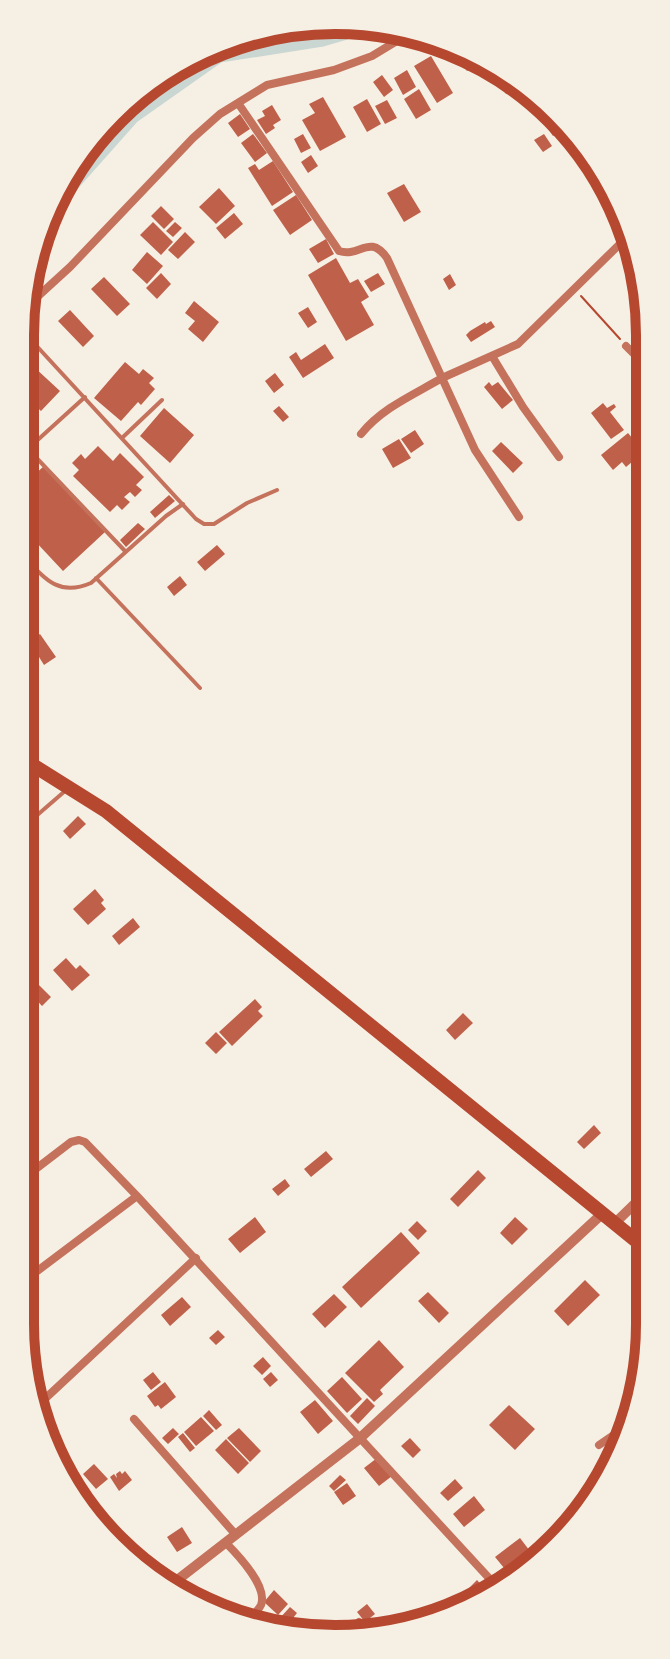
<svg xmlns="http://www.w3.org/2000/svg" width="670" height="1659" font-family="Helvetica,sans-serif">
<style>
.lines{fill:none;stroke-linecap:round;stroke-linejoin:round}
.river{stroke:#c9d6d2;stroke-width:24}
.building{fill:#bf614a}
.path{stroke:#b5482f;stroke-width:2}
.service{stroke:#c5725c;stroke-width:4}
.minor{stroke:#c5725c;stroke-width:8}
.tertiary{stroke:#c5725c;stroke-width:10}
.trunk{stroke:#b5482f;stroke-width:14}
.rim{fill:none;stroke:#b5482f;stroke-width:10}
</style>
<rect width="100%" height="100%" fill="#f6efe4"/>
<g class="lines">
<path class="river" d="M65,185L129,113L217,51L320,35L351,26"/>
</g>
<path class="building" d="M423,35L433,36L439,43L430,50L420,37Z
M452,44L477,57L481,62L467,71L449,46Z
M431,56L453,93L437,103L414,66Z
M501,69L514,89L506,94L493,74Z
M407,70L416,87L403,95L394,78Z
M503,70L510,73L527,88L522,92Z
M382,75L393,90L384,97L373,82Z
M419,89L431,110L416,119L404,99Z
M323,97L346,137L320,151L302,120L315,113L309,104Z
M367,99L381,124L367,132L353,107Z
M387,100L397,118L385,124L375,106Z
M272,105L281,120L273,125L275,128L266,134L257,120L265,116L262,111Z
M552,113L563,129L553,136L542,120Z
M240,114L250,129L238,137L228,123Z
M253,134L267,153L255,162L241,143Z
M303,134L311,148L301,153L294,139Z
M544,134L552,146L543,152L534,140Z
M311,155L318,166L308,173L301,162Z
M273,161L293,192L272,206L248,168L255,164L259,170Z
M404,184L421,212L404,222L387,193Z
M219,188L235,206L216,224L199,207Z
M296,195L312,220L290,235L273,210Z
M161,206L174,219L164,229L151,216Z
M234,213L243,224L225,239L216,228Z
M153,222L173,242L161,255L140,235Z
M175,222L182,228L173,237L166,231Z
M185,232L195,242L178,259L168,250Z
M326,239L334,254L318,263L309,249Z
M147,252L163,266L147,284L132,270Z
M336,258L350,283L358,279L369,297L361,302L374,325L346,341L308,275Z
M161,273L171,284L157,299L146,288Z
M378,273L385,284L371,292L364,281Z
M450,274L456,285L449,290L443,279Z
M104,277L130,304L117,316L91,289Z
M194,301L219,322L203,342L188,329L195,321L185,313Z
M308,307L317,322L308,328L298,313Z
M70,310L94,336L83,347L58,321Z
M491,321L495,327L471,342L466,335L470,331L485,322L486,324Z
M325,344L334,358L303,378L289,357L296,352L301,360Z
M20,354L60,391L41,411L20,392Z
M125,362L139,374L143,369L154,378L149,383L155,389L141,405L138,402L121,421L94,398Z
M275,373L284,385L274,393L265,381Z
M489,382L492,386L498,382L513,400L502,409L484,387Z
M603,403L607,408L614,404L616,407L610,412L624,430L611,439L591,413Z
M279,406L289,417L283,422L273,411Z
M164,408L194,435L170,463L140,436Z
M648,411V442L633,420Z
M415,430L424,444L411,453L401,439Z
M628,433L644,452L626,467L622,462L613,470L601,455Z
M399,439L411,458L393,468L382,449Z
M501,442L523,463L513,473L492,451Z
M98,446L113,461L120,453L144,477L136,485L142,490L135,497L130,492L124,497L130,502L122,510L117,505L110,512L73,476L79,470L72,463L81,454L85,459Z
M44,466L105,532L63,571L20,525V488Z
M169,495L175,501L155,518L150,512Z
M138,523L145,529L126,547L120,540Z
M217,545L225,554L205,571L197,562Z
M180,576L187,585L174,596L167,587Z
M40,634L56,657L44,665L29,641Z
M78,816L86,824L70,839L63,831Z
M95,889L104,900L101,903L106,909L88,925L73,909Z
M133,918L140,927L119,945L112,936Z
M66,958L76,969L80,965L90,975L72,991L53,970Z
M37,983L51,997L42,1006L28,991Z
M255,999L262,1007L258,1011L263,1016L232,1046L219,1032Z
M32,1003L37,1010L25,1021L20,1014Z
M463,1013L473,1023L455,1040L446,1030Z
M216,1032L227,1043L216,1054L205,1043Z
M594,1125L601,1133L584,1149L577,1142Z
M326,1151L333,1159L311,1177L304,1169Z
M478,1170L486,1178L458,1207L450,1199Z
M285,1179L290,1186L278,1196L272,1189Z
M255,1217L266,1232L240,1253L228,1239Z
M515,1217L528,1229L512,1245L500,1233Z
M417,1221L427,1231L418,1240L408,1230Z
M401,1232L420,1253L361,1308L342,1287Z
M585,1280L600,1295L568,1326L554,1311Z
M428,1292L449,1313L439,1323L418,1301Z
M334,1294L347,1307L325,1328L312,1314Z
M182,1297L191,1307L170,1326L161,1315Z
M218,1330L225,1337L216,1345L209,1338Z
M379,1340L404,1367L380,1390L383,1394L374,1402L345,1373Z
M263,1357L271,1366L262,1375L253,1366Z
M153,1372L161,1382L151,1390L143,1380Z
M271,1372L278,1380L270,1387L263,1379Z
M342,1377L362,1399L347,1413L327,1391Z
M165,1382L176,1397L161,1409L158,1405L155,1407L147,1396Z
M367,1398L375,1406L358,1424L350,1416Z
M315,1400L333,1421L318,1434L300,1412Z
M509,1405L535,1429L515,1450L489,1425Z
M209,1410L222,1425L216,1430L203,1416Z
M201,1417L214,1431L196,1446L184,1432Z
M173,1428L179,1434L168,1444L162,1438Z
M239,1428L261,1451L250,1462L227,1438Z
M183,1433L195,1448L190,1452L178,1437Z
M410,1438L421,1450L413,1458L401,1446Z
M226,1439L249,1463L238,1474L215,1450Z
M377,1458L392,1476L379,1486L364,1468Z
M94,1464L108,1479L96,1489L83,1474Z
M120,1471L122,1474L125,1471L132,1480L119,1491L110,1477L114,1474L117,1478L116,1474Z
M340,1475L346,1480L334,1491L329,1486Z
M455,1479L463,1488L448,1501L440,1493Z
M347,1483L356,1496L343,1505L334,1492Z
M78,1485L88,1495L81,1502L73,1489Z
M474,1496L485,1510L464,1527L453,1514Z
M182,1527L192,1543L177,1552L167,1537Z
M520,1538L536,1559L513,1579L495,1557Z
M139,1550L149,1561L142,1567L130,1558Z
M477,1580L486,1590L475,1600L467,1590Z
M274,1590L288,1604L278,1615L264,1602Z
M367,1604L375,1614L365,1622L357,1612Z
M290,1607L297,1613L286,1627L278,1620Z"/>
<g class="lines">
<path class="path" d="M581,296L620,339"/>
<path class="service" d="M21,329L196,519L204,524H214L247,503L277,490
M123,437L162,400
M28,449L125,551
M20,456L85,397
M20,552C43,576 56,598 91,583L166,516L183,504
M96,578L200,688
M20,830L65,791
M20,1105L28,1115"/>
<path class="minor" d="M238,103L339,251C360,258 369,233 387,258L442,378L518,344L629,235
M24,309L70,267L193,138L220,114L267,85L334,70L372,56L410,33
M626,346L647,367
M492,356L523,407L559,457
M361,434C382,408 413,395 442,378L475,450L519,517
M20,1181L71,1142L79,1140L85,1142L137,1196
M20,1284L137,1196L500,1590
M34,1409L196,1258
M134,1419L236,1535
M599,1445L634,1421
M226,1543C238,1555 268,1587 261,1605C258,1611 252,1616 248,1621
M359,1622L369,1634"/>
<path class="tertiary" d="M615,1223L650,1189
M167,1588L359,1439L603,1213"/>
<path class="trunk" d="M20,757L106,811L650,1252"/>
</g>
<path d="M0 0H670V1659H0ZM335 34H335A301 301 0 0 1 636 335V1324A301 301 0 0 1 335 1625H335A301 301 0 0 1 34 1324V335A301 301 0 0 1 335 34Z" fill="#f6efe4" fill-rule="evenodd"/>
<path class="rim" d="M335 34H335A301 301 0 0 1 636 335V1324A301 301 0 0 1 335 1625H335A301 301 0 0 1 34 1324V335A301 301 0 0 1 335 34Z"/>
</svg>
